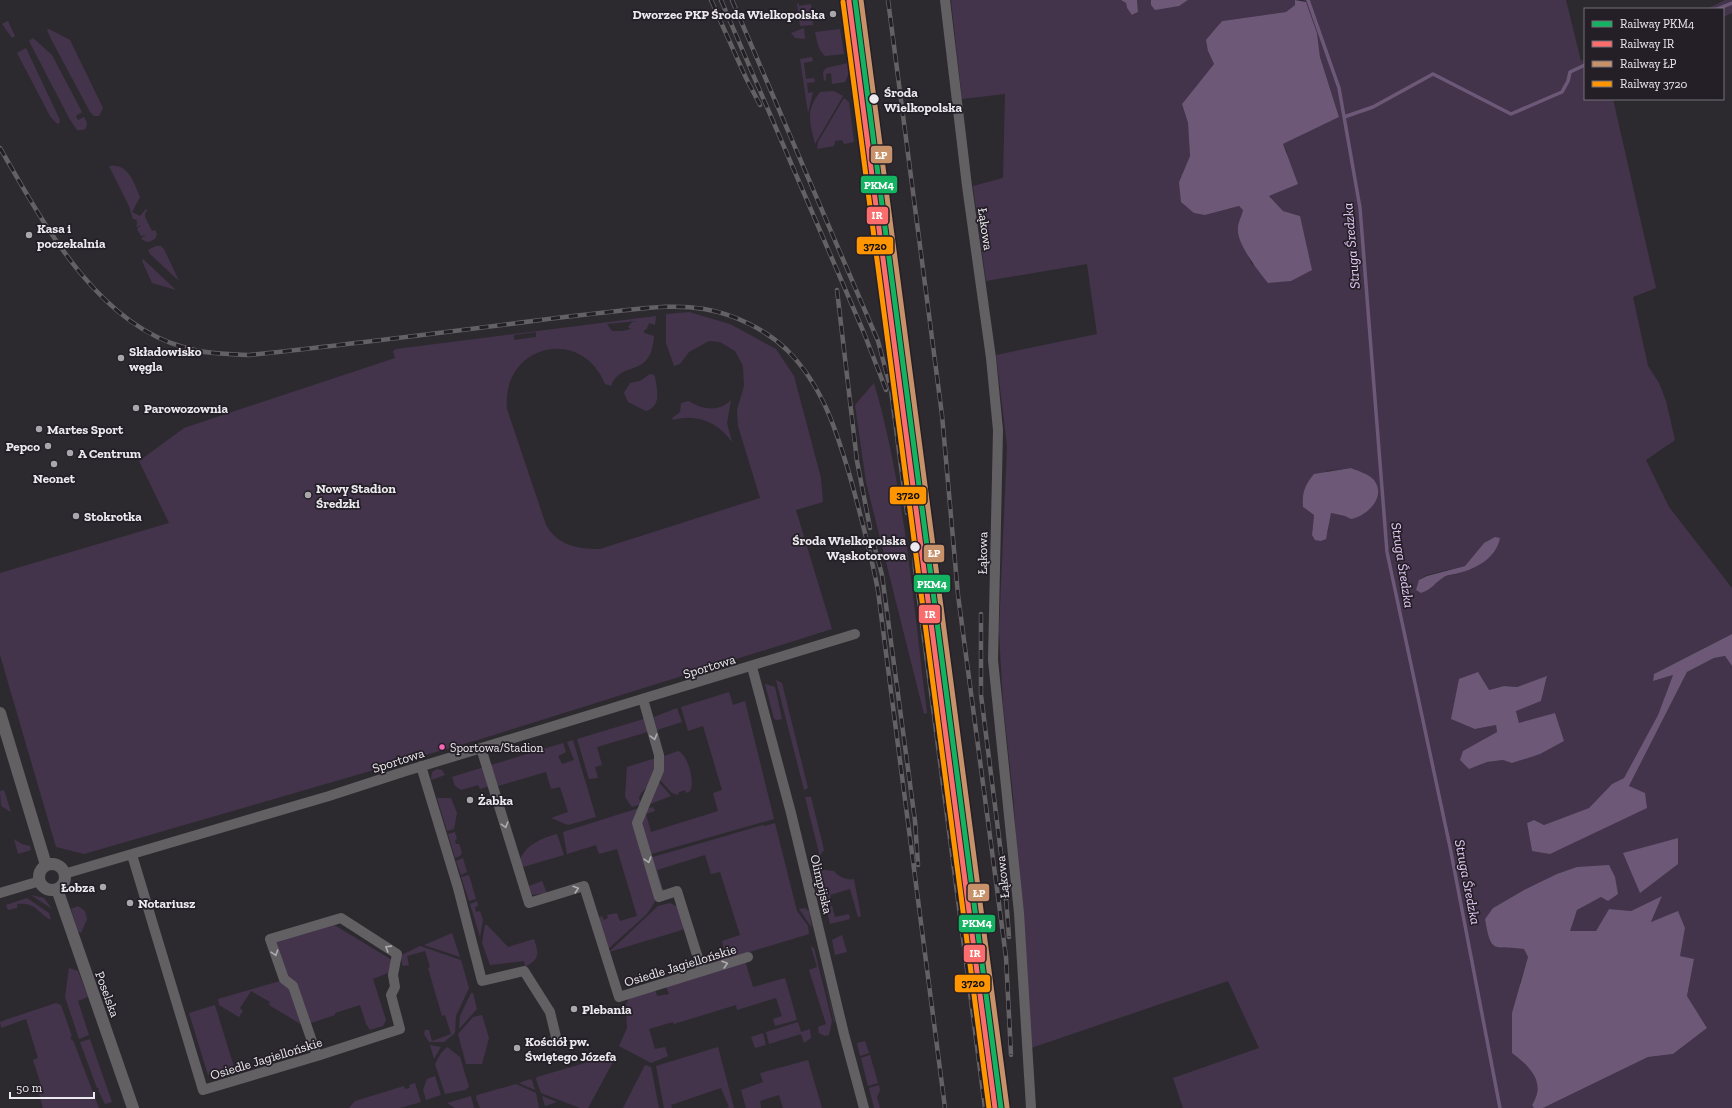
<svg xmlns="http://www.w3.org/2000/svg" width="1732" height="1108" font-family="'Zilla Slab',serif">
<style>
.green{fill:#43344c;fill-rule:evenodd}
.water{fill:#6d5878}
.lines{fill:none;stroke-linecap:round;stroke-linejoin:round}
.stream{stroke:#6d5878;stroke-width:3.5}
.minor{stroke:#626063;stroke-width:10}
.tertiary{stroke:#626063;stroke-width:12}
.rail-casing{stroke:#636164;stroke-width:4.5}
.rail{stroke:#241f27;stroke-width:3;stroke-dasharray:9;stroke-linecap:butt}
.rail-1-casing{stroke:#241f27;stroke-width:8}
.rail-2-casing{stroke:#241f27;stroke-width:8}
.rail-3-casing{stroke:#241f27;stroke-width:8}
.rail-4-casing{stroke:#241f27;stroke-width:8}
.rail-1{stroke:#13b361;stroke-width:5}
.rail-2{stroke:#fb6d6d;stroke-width:5}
.rail-3{stroke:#c7916a;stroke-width:5}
.rail-4{stroke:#ff9500;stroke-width:5}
.oneway{stroke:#aeacb0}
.poi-dot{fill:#aaa7ac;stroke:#241f27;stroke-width:1.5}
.stop-dot{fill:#edeaef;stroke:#241f27;stroke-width:1.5}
.bus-dot{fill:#fa66b7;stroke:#241f27;stroke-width:1.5}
.labels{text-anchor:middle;stroke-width:3.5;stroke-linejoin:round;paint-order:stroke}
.bus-label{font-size:12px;fill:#edeaef;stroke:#241f27;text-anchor:start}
.poi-label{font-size:13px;font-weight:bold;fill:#edeaef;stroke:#241f27;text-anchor:start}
.stop-label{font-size:13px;font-weight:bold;fill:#edeaef;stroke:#241f27;text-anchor:start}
.street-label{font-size:13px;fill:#edeaef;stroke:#241f27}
.water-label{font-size:14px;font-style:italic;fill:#eaccfb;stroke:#241f27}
.line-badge{stroke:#241f27;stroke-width:1.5}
.badge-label{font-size:11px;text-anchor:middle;font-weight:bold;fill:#fff}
.pale-badge-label{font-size:11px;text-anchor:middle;font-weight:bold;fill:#111}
</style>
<rect width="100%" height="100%" fill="#2d2a2f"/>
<path class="green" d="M951 0H1121L1126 3 1127 8 1133 15 1138 12 1137 0H1151V5C1167 7 1175 9 1188 0H1295V5L1286 12 1221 21 1208 51 1214 64 1182 104 1188 123 1190 156 1179 182 1205 215 1239 206 1244 210 1238 228 1252 265 1300 216 1283 211 1269 196 1287 152 1283 144 1339 117 1320 57 1317 33 1306 2 1303 0H1566L1581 61 1585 59V99H1613L1656 288 1633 297 1648 366 1659 383 1666 401 1675 440 1646 460 1669 507 1732 588V634L1654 674 1653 681 1673 675 1658 715 1624 778 1612 784 1589 808 1544 825 1534 820 1527 823 1532 851 1629 786 1687 672 1714 658 1725 656 1732 666V1108H1543L1648 1057 1673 1054 1707 1028 1687 996 1694 959 1679 956 1685 928 1678 912 1651 922 1662 896 1631 911 1609 909 1596 931H1569L1577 910 1601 897 1614 898 1524 890 1493 908 1485 919C1491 956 1494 945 1524 949L1528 957 1520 983V1059C1534 1073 1545 1085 1532 1105L1534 1108H1183L1173 1078 1259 1048 1228 981 1031 1048 1013 794 1003 704 999 631 1007 446 996 355 1097 334 1087 264 986 281 973 186 1003 178 1005 94 962 99ZM1351 468C1370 476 1378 478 1376 500L1351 519 1345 516 1331 513 1329 520 1328 532 1312 535 1314 515 1303 507 1327 471ZM1484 543 1470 569 1457 574 1419 580 1427 575 1465 566ZM1547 677 1541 701 1516 710 1519 723 1522 759 1513 763 1503 760 1487 762 1481 742 1497 732 1496 725 1475 729 1489 690 1504 686 1517 687Z
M1725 0H1732V13L1723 17V9H1707Z
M799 3V6L811 4 813 25 800 26 797 4Z
M8 21 15 36 12 38 2 24Z
M804 28 805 39 795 38 791 33Z
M49 29 70 40 103 108 99 116H94L90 112 51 39 47 30Z
M840 29 844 54 825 56C818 50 817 41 815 32Z
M33 38 52 55 82 112 76 116 78 120 84 117 87 123 86 128 83 130H77L69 118 29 41Z
M26 48 60 120 59 124 56 123 50 116 17 53Z
M812 57 813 61 804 63 806 79 814 78 815 82 807 83 808 93 813 92 808 113 800 59Z
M848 63 849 73 845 82 832 84 831 73 826 74V80L824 81 823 72 826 68Z
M834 91 843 96 815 144C810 122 805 111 820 92Z
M844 98 849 102 854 142 844 144 842 140 835 141 834 146 817 149 818 142Z
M109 166C129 163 134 183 140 197L132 212 140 216 146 209 147 211 145 213V217L152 231 155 230 157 234 155 239 149 242 144 241 148 239 144 241 141 238 146 235 141 236 137 229 141 225 136 227 138 222 136 223 137 220 133 219 129 206Z
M156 246H161L164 249 179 281 150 254 148 250Z
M143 259 176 290 152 283 142 261Z
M689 312 730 324 776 349 794 376 821 478 823 502 796 510 832 629 481 739 84 854 56 847 0 655V573L169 523 139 461 184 428 395 358 393 351 396 349 656 316 655 325 649 323 646 330H644V333L654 336C651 380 621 359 611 386L605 384C581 325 501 345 507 409L546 525C558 546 578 549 600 549L760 498 738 426 737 410 744 386 743 366 735 351 720 342 709 341 689 352 680 364 674 366 666 343V314ZM636 321 632 322 628 327 631 329 622 331H612L607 324ZM536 332V337L514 340V335Z
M650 374 654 375 655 377C657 390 662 406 646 411L628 402 624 393 630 383 640 381Z
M874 383C905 489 913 603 927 713L924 714 866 482 855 405Z
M731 400 727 423 732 442C718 422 697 413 673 420L672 418 680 412 681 403 689 401C701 410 720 412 731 400Z
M776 680 782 683 808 788 804 790Z
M765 684 775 687 782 719 777 720 774 719Z
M729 692 733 705 745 701 774 819 651 854 642 826 646 809 653 807 655 811 646 814 651 832 718 811 713 793 722 790 703 726 688 731 681 707Z
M677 708 682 722 657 730 654 717Z
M647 718 651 731 597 747 602 765 595 767 598 778 589 779 577 739Z
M573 740 596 817 568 825 551 818 568 812 560 787 551 789 546 772 498 786 491 765 563 743 566 752 558 756 562 764 574 760 567 742Z
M678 751C689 755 695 785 690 791L686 793 685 790 679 792 678 795 672 793 659 779 664 756Z
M656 758C656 767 653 781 647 787 643 791 641 792 639 798L641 804 632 807 625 797 627 767Z
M484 767 490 786 480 789 478 785 461 790 455 786 452 777Z
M437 769 442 770 445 775 431 780 432 772Z
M658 781 671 796 650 804Z
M4 790 11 812 1 806 0 791Z
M805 797H811L824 850 816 860 819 853Z
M437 798H451L457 813 454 829 447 831Z
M639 808 656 900 647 914 608 949 598 918 602 916 604 920 608 918 607 915 617 913 620 921 637 916 617 849 599 854 596 845 567 854 563 832Z
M775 823 797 911 808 926 809 934 706 965 704 964 702 957 724 950 722 941 740 935 720 872 711 874 705 855 657 870 663 889 668 892 663 893 651 859 653 857 763 825 765 826Z
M455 832 457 839 455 840 456 844H459L462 853 460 856 455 858 448 834Z
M557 834 564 855 523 867 520 859C527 844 542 838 557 834Z
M14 839 22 844 30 846 31 850 18 854Z
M463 858 467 872 461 875 456 861Z
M811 869 814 871 822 906H820Z
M817 869 834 871C837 876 848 881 854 879L861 916 858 917 850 889 830 895 832 904 825 905Z
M469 875 476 899 469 901 461 877Z
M542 881 547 893 532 895 529 886Z
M31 895 44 898 52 909Z
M27 898 49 913 51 920C37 913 37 902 17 904V908L8 910 6 905Z
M477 901 478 906 475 907 476 912 480 911 483 920 480 937 470 904Z
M670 903 678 907 684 928 682 930 609 952 658 906Z
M78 906 85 911 87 919 81 933 78 931 71 909Z
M832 906 835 917 849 914 850 919 830 924 826 907Z
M805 908 809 911 812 928 799 909Z
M331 923 392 960 388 973 373 979 386 1020 383 1026 370 1030 366 1024 360 1005 335 1013V1015L311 1023 317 1042 322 1040V1044L316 1046 287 978 275 942Z
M485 925H487L508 947 534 939C539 955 540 958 525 967L524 961 490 965 482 943Z
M452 933 460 957 424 945Z
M842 935 847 952 835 955 832 940Z
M420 946 461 960 469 988 456 1016 455 1033 444 1042H429L424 1034 425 1030H429L432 1041 451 1034 445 1015 442 1016 428 968 430 967 425 951 407 956 409 965 403 966 400 956Z
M811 947 814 948 832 1021 829 1035 825 1036 819 1033 818 1027 826 1024 809 970 817 967Z
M818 951 835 1022H834Z
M745 961 753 987 785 978 797 1020 775 1026 773 1019 782 1016 776 998 737 1010 736 1005 674 1024 673 1022 649 1029 655 1049 665 1047 668 1056 651 1063 619 1046 627 1028 626 1005 629 998 655 989 657 996 669 994 666 986Z
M69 968 78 971 88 997 78 1001 89 1035 79 1039 65 997Z
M280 981 290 987 302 1025 269 1005 270 1002 251 991 240 1008 243 1011 239 1017 219 1005 218 999Z
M471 993H473L477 1009 459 1029 460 1016Z
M56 1003 61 1005 72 1036 70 1037 72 1041 73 1040 99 1108H43L37 1087 41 1085 33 1060 38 1058 26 1019 1 1028 0 1022 5 1020Z
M215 1005 234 1067 208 1075 189 1013Z
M482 1015 489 1038 482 1064H466L458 1034 473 1017Z
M798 1022 801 1032 810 1029 811 1038 804 1043 801 1034 769 1044 766 1032Z
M763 1033 766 1045 755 1048 751 1037Z
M90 1039 112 1102 105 1104 98 1090 99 1088H97L80 1042Z
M865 1041 869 1053 860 1056 857 1043Z
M430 1045 441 1047 434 1059Z
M447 1047 460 1057 469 1087 465 1090 445 1094 435 1064 441 1053Z
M718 1047 734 1108H726L729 1107 721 1088 671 1105 672 1108H664L656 1066Z
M870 1055 878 1083 868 1086 861 1058Z
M605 1057 613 1062 588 1108H580L541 1093 536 1079 537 1077Z
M808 1060 822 1108H783L779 1095 760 1101 761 1108H746L741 1090 763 1082 760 1073Z
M645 1065 651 1067 659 1108H623Z
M435 1076 441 1095 426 1100 423 1090 427 1079Z
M532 1080 535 1090 519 1083 530 1079Z
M415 1083 421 1102 400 1108H349L355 1101 404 1086 405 1089 410 1088 409 1085Z
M516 1084 536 1093 539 1108H480L476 1098 477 1095Z
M879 1085 880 1090 877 1097 880 1108H874L869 1088Z
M471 1096 474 1108H455L447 1103Z
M542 1096 557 1102 545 1106Z"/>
<path class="water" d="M1121 0H1137L1138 12 1132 15 1127 8 1126 3Z
M1151 0H1188L1179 6 1155 10 1151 5Z
M1295 0 1306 2 1317 33 1320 57 1339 117 1283 144 1298 184 1269 196 1283 211 1300 216 1312 270 1291 281 1268 283C1259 272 1236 243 1238 228 1238 222 1242 216 1243 210L1239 206 1205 215 1194 213 1181 202 1179 182 1190 156 1188 123 1182 104 1214 64 1208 51 1206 40 1222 21 1286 12 1295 5Z
M1351 468C1358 471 1369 474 1374 480 1387 497 1367 516 1351 519L1345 516 1331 513 1326 539 1321 541 1315 540 1312 535 1314 515 1303 507C1302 492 1305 485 1314 474Z
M1495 537 1500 538C1496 558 1477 568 1459 573 1454 575 1448 574 1444 577 1433 584 1434 588 1421 593L1416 590 1419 580 1427 576 1465 566 1484 543Z
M1732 634V666L1725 656 1714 658 1687 672 1629 786 1645 793 1647 808 1550 854 1532 851 1527 823 1534 820 1544 825 1589 808 1612 784 1624 778 1658 715 1673 675 1653 681 1654 674Z
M1478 672 1489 690 1504 686 1517 687 1547 676 1541 701 1516 711 1519 723 1555 713 1564 741 1540 754 1512 763 1503 760 1487 762 1469 769 1460 760 1463 751 1497 732 1496 725 1475 729 1451 719 1459 679Z
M1678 838V864L1640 893 1623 853Z
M1609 865 1615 877 1618 894 1608 901 1601 897 1577 910 1570 931H1596L1609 909 1631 911 1662 896 1651 922 1678 911 1685 928 1680 956 1694 959 1687 996 1707 1028 1673 1054 1648 1057 1543 1108H1534L1532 1105C1547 1082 1529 1066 1512 1053V1013L1528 957 1524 949C1494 945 1491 956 1485 919L1493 908 1524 890 1557 874 1577 867Z"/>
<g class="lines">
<path class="stream" d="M1308 0 1339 88 1360 208 1387 552 1450 847 1500 1108
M1717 9 1732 3
M1344 117 1373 107 1433 74 1511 114 1562 92 1568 81 1570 72 1585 65"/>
<path class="minor" d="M945 0 967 186 991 358 998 430 993 660 1019 913 1031 1108
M752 667 791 813 844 1034 864 1108
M643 699 659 755V770L637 823 659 897 677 891 702 971
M481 748 529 903 584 886 619 997 748 957
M421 766 458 888 482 981 524 971 550 1012 557 1041
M132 855 203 1090 317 1056 400 1029 391 995 395 987 393 975 397 954 341 918 270 939 284 979 293 986 317 1056
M64 874 329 796 406 771 855 634
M0 893 40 881"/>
<path class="tertiary" d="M0 713 46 865
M39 877a13 13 0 1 1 26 0a13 13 0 1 1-26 0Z
M57 889 133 1108"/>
<defs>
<path id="rail" d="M711 0 746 78 760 105
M721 0 864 333 886 390
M732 0 878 341 891 390 907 513
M888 0 942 415 958 595 1006 957 1011 1055
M0 148C43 222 95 322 183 347 205 354 227 354 250 355 344 345 439 333 533 321 562 317 590 314 618 311 647 308 675 304 704 309 734 314 765 329 787 350 823 386 837 432 851 480 861 517 871 553 878 591L945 1108
M837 290 857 461 870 528
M901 410 911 492 915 569 985 1108
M873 541 882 575 915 821 918 865
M981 614V695L1005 885 1009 937"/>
</defs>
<use href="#rail" class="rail-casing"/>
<use href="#rail" class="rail"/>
<defs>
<path id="rail-1" d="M855 0 1001 1108"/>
<path id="rail-2" d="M849 1 995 1108"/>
<path id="rail-3" d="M861 0 1007 1107"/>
<path id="rail-4" d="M843 2 989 1108"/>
</defs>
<use href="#rail-1" class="rail-1-casing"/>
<use href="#rail-2" class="rail-2-casing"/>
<use href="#rail-3" class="rail-3-casing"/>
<use href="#rail-4" class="rail-4-casing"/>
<use href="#rail-1" class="rail-1"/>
<use href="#rail-2" class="rail-2"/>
<use href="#rail-3" class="rail-3"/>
<use href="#rail-4" class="rail-4"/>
</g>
<defs><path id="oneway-chevron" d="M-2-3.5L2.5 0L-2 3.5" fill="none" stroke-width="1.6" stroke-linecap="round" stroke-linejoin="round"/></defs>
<g class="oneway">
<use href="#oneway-chevron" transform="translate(654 737) rotate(75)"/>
<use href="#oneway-chevron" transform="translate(505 825) rotate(73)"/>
<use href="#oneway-chevron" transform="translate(648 860) rotate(74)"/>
<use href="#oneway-chevron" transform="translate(576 889) rotate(-17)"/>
<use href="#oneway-chevron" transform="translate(388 948) rotate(-148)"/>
<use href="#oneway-chevron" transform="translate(275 953) rotate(72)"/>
<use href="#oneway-chevron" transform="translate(725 964) rotate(-17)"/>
</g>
<g class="poi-dot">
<circle cx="833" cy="14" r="4"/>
<circle cx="29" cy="235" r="4"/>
<circle cx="121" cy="358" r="4"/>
<circle cx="136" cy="408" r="4"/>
<circle cx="39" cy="429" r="4"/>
<circle cx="48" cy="446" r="4"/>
<circle cx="70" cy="453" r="4"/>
<circle cx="54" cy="464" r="4"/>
<circle cx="308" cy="495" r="4"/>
<circle cx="76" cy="516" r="4"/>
<circle cx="470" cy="800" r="4"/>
<circle cx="103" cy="887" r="4"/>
<circle cx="130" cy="903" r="4"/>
<circle cx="574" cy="1009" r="4"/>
<circle cx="517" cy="1048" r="4"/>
</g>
<g class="stop-dot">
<circle cx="874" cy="99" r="5.5"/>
<circle cx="915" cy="547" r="5.5"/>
</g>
<circle class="bus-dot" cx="442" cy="747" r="3.5"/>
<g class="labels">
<g class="bus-label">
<text x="450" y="752">Sportowa/Stadion</text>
</g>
<g class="poi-label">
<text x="825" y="19" text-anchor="end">Dworzec PKP Środa Wielkopolska</text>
<text x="37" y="233">Kasa i<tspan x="37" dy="15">poczekalnia</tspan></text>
<text x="129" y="356">Składowisko<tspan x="129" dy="15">węgla</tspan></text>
<text x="144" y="413">Parowozownia</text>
<text x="47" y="434">Martes Sport</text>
<text x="40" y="451" text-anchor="end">Pepco</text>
<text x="78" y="458">A Centrum</text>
<text x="54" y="483" text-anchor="middle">Neonet</text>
<text x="316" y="493">Nowy Stadion<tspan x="316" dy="15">Średzki</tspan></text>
<text x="84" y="521">Stokrotka</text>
<text x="478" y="805">Żabka</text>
<text x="95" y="892" text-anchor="end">Łobza</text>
<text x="138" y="908">Notariusz</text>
<text x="582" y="1014">Plebania</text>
<text x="525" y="1046">Kościół pw.<tspan x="525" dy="15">Świętego Józefa</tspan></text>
</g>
<g class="stop-label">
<text x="884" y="97">Środa<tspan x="884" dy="15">Wielkopolska</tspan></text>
<text x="906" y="545" text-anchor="end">Środa Wielkopolska<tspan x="906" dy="15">Wąskotorowa</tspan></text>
</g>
<g class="street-label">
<text transform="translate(986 229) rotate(82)" y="5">Łąkowa</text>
<text transform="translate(982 553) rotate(-89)" y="5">Łąkowa</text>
<text transform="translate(709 666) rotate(-17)" y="5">Sportowa</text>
<text transform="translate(398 760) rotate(-18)" y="5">Sportowa</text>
<text transform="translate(1002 877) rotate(-96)" y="5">Łąkowa</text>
<text transform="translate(822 884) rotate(77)" y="5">Olimpijska</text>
<text transform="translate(680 965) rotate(-17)" y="5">Osiedle Jagiellońskie</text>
<text transform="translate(108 994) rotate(70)" y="5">Poselska</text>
<text transform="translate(266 1058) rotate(-17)" y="5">Osiedle Jagiellońskie</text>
</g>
<g class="water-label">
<text transform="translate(1351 246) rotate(-95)" y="5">Struga Średzka</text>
<text transform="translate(1403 565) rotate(81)" y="5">Struga Średzka</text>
<text transform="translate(1468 882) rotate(79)" y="5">Struga Średzka</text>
</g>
</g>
<g class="line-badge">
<rect x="870" y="145" width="23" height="19" rx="4" fill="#c7916a"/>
<rect x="860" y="175" width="38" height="19" rx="4" fill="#13b361"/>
<rect x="866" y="206" width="23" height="19" rx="4" fill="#fb6d6d"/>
<rect x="856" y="236" width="38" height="19" rx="4" fill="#ff9500"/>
<rect x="889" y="486" width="38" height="19" rx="4" fill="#ff9500"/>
<rect x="923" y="544" width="22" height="19" rx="4" fill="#c7916a"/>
<rect x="913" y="574" width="38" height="19" rx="4" fill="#13b361"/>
<rect x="918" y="604" width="23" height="20" rx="4" fill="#fb6d6d"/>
<rect x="967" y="883" width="23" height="19" rx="4" fill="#c7916a"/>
<rect x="958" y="914" width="38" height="19" rx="4" fill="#13b361"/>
<rect x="963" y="944" width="23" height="19" rx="4" fill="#fb6d6d"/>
<rect x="954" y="974" width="37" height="19" rx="4" fill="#ff9500"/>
</g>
<g class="badge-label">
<text x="881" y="159">ŁP</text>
<text x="879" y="189">PKM4</text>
<text x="877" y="219">IR</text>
<text x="934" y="557">ŁP</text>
<text x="932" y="588">PKM4</text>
<text x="930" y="618">IR</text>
<text x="979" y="897">ŁP</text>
<text x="977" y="927">PKM4</text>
<text x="975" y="957">IR</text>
</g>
<g class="pale-badge-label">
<text x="875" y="250">3720</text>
<text x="908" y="499">3720</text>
<text x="973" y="987">3720</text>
</g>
<rect x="1584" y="8" width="140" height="92" fill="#241f27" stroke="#747077"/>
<rect x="1592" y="21" width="20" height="6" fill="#13b361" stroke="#747077"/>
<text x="1620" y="28" font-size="12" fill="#edeaef">Railway PKM4</text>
<rect x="1592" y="41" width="20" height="6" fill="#fb6d6d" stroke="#747077"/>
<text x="1620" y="48" font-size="12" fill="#edeaef">Railway IR</text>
<rect x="1592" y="61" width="20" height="6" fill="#c7916a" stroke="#747077"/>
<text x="1620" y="68" font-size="12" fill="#edeaef">Railway ŁP</text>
<rect x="1592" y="81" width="20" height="6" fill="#ff9500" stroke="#747077"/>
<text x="1620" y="88" font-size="12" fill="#edeaef">Railway 3720</text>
<path d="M10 1092v6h84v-6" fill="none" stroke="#edeaef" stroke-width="2"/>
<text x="16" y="1092" font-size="12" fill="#edeaef" stroke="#241f27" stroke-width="3" paint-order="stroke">50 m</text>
</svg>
